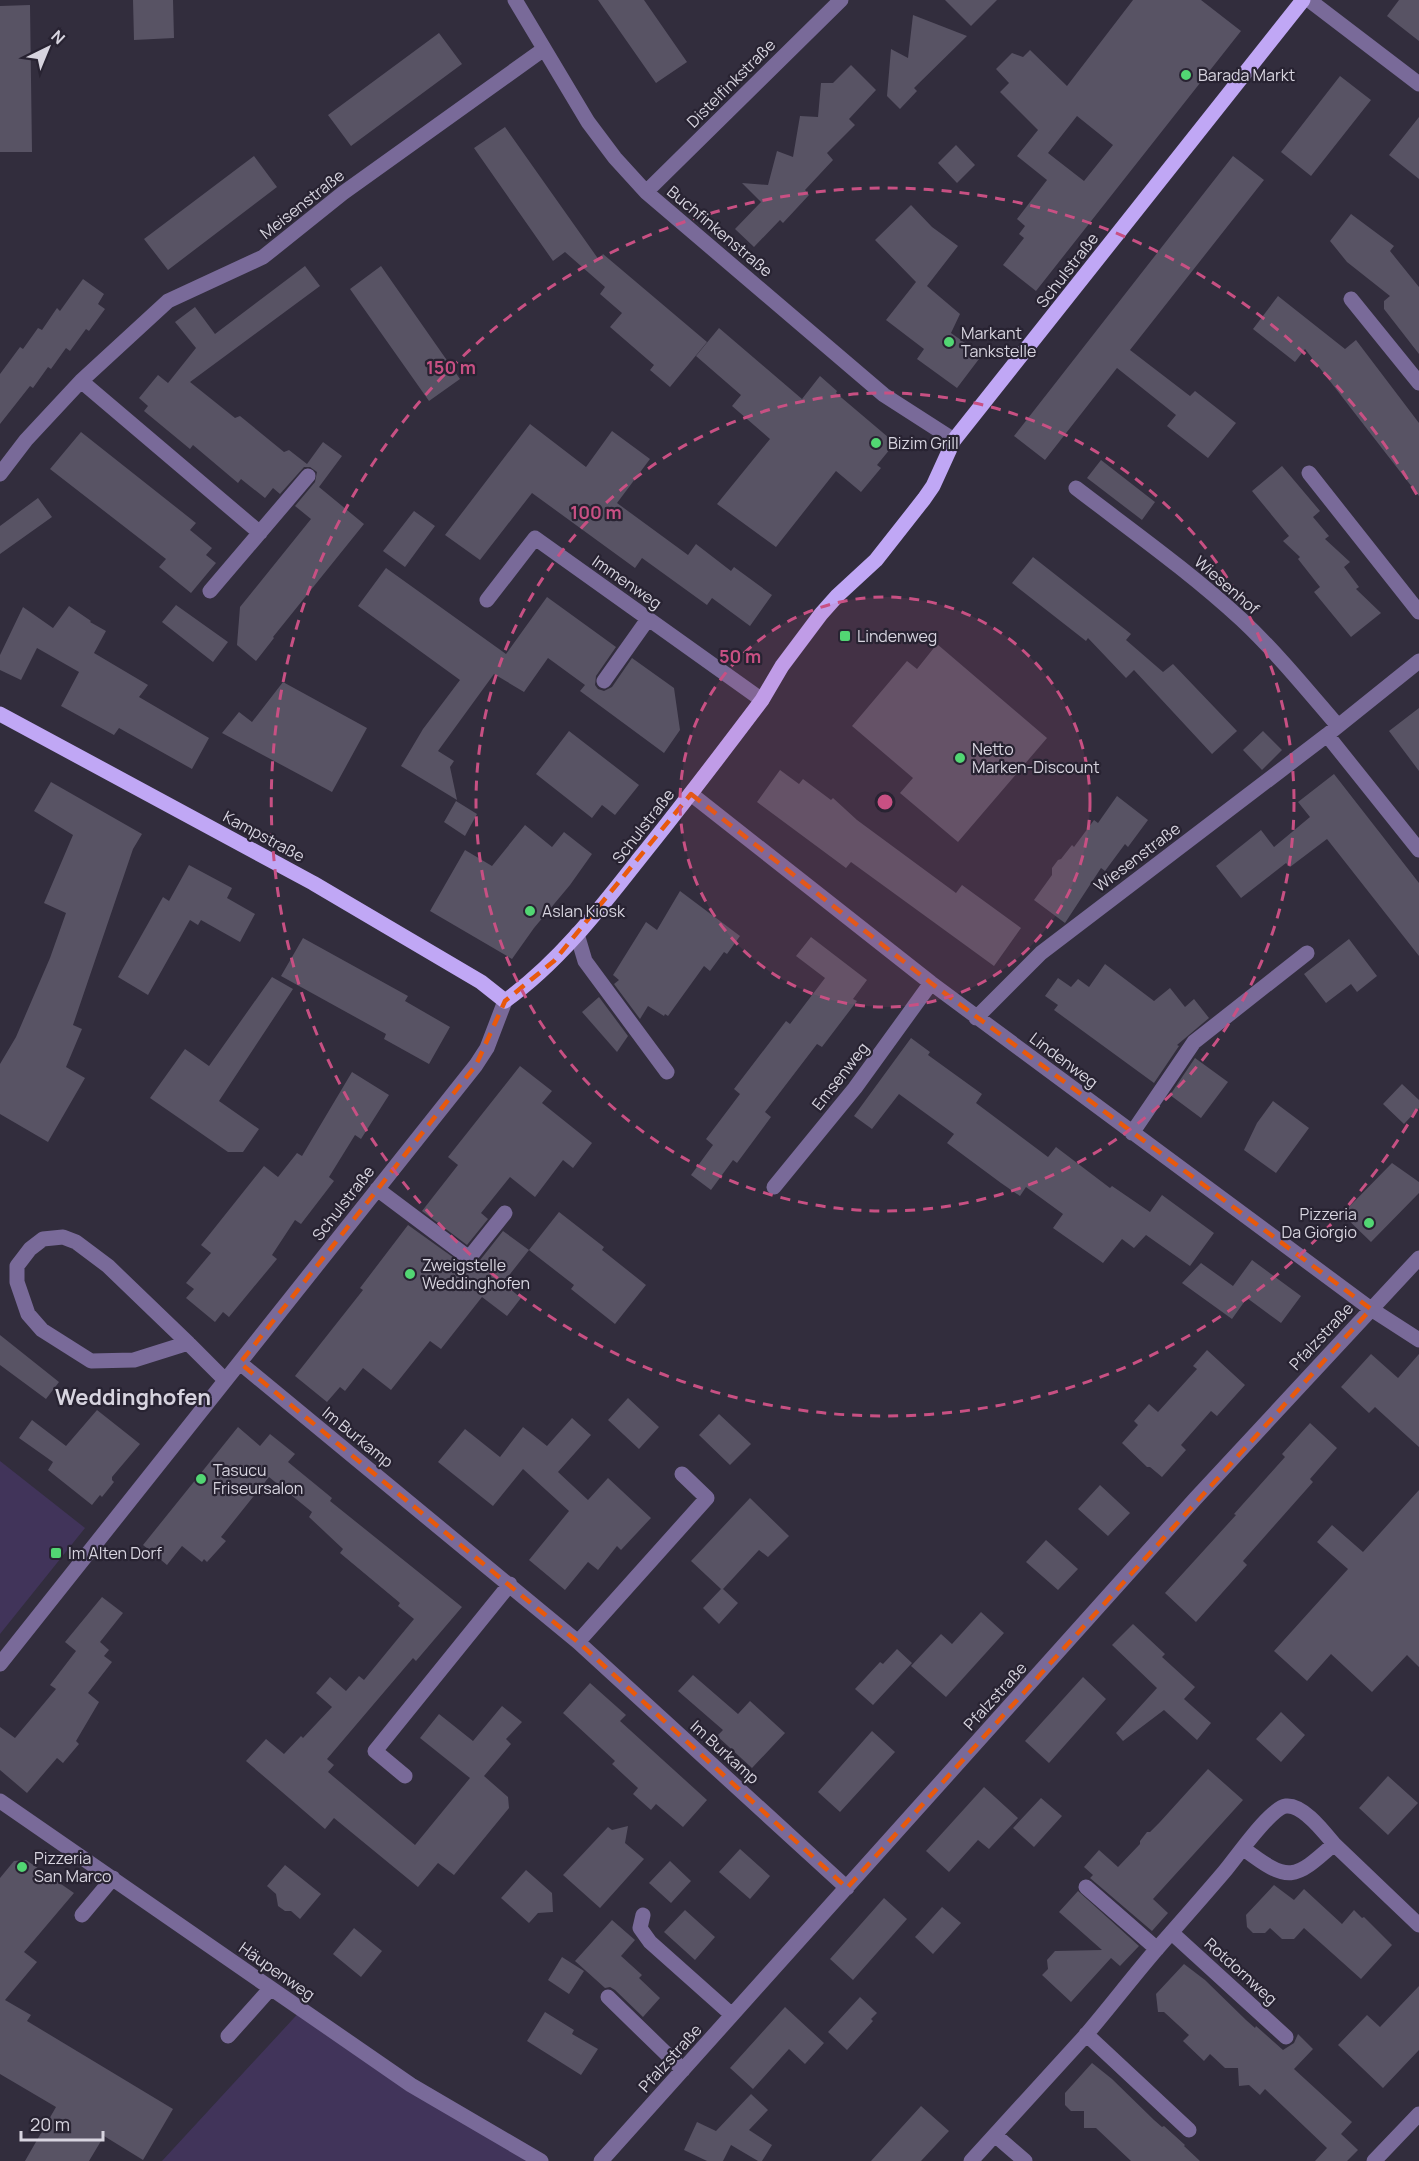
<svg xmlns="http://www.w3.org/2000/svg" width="1419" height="2161" font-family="Manrope,sans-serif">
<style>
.green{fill:#41345a}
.building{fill:#585364;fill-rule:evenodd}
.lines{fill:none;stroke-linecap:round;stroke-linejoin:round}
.minor{stroke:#796a99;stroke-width:15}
.major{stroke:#c0a7f5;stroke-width:15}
.marked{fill:none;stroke:#e8590c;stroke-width:4.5;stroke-dasharray:12 8;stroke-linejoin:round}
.ring{fill:none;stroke:#c85083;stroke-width:3;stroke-dasharray:10 8}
.poi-dot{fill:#52d673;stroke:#282332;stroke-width:2}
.labels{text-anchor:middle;stroke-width:4.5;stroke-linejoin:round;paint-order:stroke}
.poi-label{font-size:16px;fill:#d7d4df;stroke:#282332;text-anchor:start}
.street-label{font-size:16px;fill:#d7d4df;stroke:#282332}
.district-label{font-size:22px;font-weight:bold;fill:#d7d4df;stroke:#282332}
.centre{fill:#c85083;stroke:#282332;stroke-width:3}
.ring-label{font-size:18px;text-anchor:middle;font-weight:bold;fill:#c85083;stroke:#282332;stroke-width:4.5;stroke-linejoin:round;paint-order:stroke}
</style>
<rect width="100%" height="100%" fill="#322d3d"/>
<path class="green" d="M0 1461 85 1528 0 1634Z
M305 2006 533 2161H162Z"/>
<path class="building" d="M133 0H173L174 38 134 40Z
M598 0H644L687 62 656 83Z
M945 0H997L971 26Z
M1133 0H1201L1241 31 1036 291 1003 265 1024 238 1019 234 1025 226 1017 219 1047 180 1017 156 1038 130 1000 92 1009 83 996 69 1012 53 1023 57 1030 50 1067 86ZM1077 116 1113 145 1084 181 1048 153Z
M1399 0H1419V41L1387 16Z
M30 5 32 152H0V6Z
M913 15 967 36 914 88 917 91 900 109 887 96 891 49 908 58Z
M439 33 462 64 351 146 328 115Z
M851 65 876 90 849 119 855 125 827 153 833 160 805 190 809 195 783 223 780 220 754 247 735 229 761 202 742 183 768 185 777 151 793 157 800 116 818 117 821 83H833Z
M1340 76 1371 100 1311 176 1281 152Z
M1419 117V179L1389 155Z
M505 127 599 260 603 254 707 342 670 387 650 370 654 365 610 327 622 313 600 294 605 287 565 252 553 261 474 148Z
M956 145 975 165 957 183 938 163Z
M254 156 277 187 168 270 144 239Z
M1233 156 1264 180 1130 350 1190 396 1195 391 1236 423 1208 458 1167 426 1176 415 1117 368 1045 460 1014 436Z
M911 205 932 227 958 246 927 286 960 314 951 333 982 355 957 388 917 359 924 349 886 320 916 282 875 240Z
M1351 214 1394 246 1390 251 1419 287V354L1384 309V301L1390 296 1347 262 1330 241Z
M305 266 320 286 190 382 235 418 240 416 284 452 289 450 307 464 323 442 342 456 319 487 364 524 273 637 274 638 256 661 237 645 240 607 311 519 295 506 315 482 317 472 310 467H304L280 494 273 488 265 498 241 479 238 483 193 445 190 449 144 411 148 406 139 398 158 375 168 383 196 348 175 322 195 307 215 334Z
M381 266 460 379 429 401 350 289Z
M83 279 104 294 98 304 105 309 89 331 86 329 70 351 66 348 51 369 48 367 33 388 30 386 0 424V374L20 347 23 349 38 328 42 330 57 308 60 311Z
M1278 296 1345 349 1356 340 1419 423V496L1305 349 1295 362 1253 329Z
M719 328 802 399 820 376 837 391 836 393 895 443 877 465 881 468 861 492 836 471 776 547 717 504 770 439 732 406 741 395 696 356Z
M530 424 586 467 612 431 650 459 617 503 688 555 696 544 731 571 734 567 772 595 750 626 712 598 707 605 642 558 635 568 532 493 480 560 445 535Z
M81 432 196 523 190 530 212 548 206 555 216 563 191 593 159 567 166 559 50 469Z
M1101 460 1155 502 1142 520 1087 478Z
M1282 466 1320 511 1313 517 1329 536 1325 539 1350 562 1344 567 1359 587 1356 589 1381 613 1351 637 1314 592 1320 587 1298 559 1300 557 1283 541 1289 536 1252 491Z
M38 498 52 517 0 554V526Z
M414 511 435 526 405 567 383 551Z
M1033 557 1131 634 1126 640 1163 672 1173 664 1237 731 1212 754 1134 670 1126 678 1088 638 1086 641 1012 583Z
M386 568 506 654 547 597 616 647 596 676 595 685 598 689 604 691 612 687 632 658 674 688 680 730 664 753 580 691 585 685 548 658 524 692 494 674 438 751 454 761 450 767 457 800 401 766 423 729 460 680 358 606Z
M176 605 228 642 213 662 162 622Z
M69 606 91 621 90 622 106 631 94 653 148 685 139 697 209 738 192 769 119 728 114 735 61 706 79 672 37 648 21 680 0 670V655L23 607 53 628Z
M937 644 1047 738 958 842 900 793 913 778 852 726 907 661 917 669Z
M283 682 367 728 332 792 222 733 239 712 252 722Z
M1419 708V771L1389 731Z
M569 731 639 785 615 815 602 805 592 818 536 774Z
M1263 731 1282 750 1262 770 1243 750Z
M780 770 799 784 803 779 831 800 833 798 857 820 956 893 962 885 1021 928 994 966 851 862 846 868 757 802Z
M1334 774 1419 883V956L1327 839 1290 867 1286 863 1241 898 1216 866 1261 830 1274 847 1310 817 1298 802Z
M51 782 142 834 133 849 73 1025 82 1029 66 1067 85 1078 48 1142 0 1114V1064L16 1037 50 958 66 913 44 903 73 835 34 811Z
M1117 796 1148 820 1128 847 1125 844 1105 871 1101 868 1065 923 1034 900 1052 875V868L1058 860 1061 859 1072 845 1074 847 1094 820 1098 823Z
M456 801 477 814 465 836 444 822Z
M525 825 552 847 564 832 592 854 570 885 534 928 512 959 430 911 465 850 492 866Z
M189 865 232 888 227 898 255 914 240 942 201 920 198 925 190 920 148 995 118 977 163 897 169 901Z
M680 891 740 936 727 954 724 952 710 971 704 966 668 1016 665 1014 664 1016 648 1006 640 1019 614 984 619 980 613 975 646 922 657 930Z
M811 937 867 980 853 999 857 1001 822 1047 817 1044 765 1112 771 1117 737 1163 733 1160 711 1190 691 1175 713 1145 706 1139 740 1094 734 1089 786 1021 790 1024 825 978 796 956Z
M303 938 408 996 405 1001 450 1027 429 1064 384 1039 386 1034 281 976Z
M1349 939 1377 976 1357 992 1351 984 1326 1003 1304 974Z
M1105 964 1154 1001 1170 988 1185 1007 1194 999 1209 1018 1177 1045 1179 1046 1154 1083 1054 1010 1058 1005 1045 996 1058 978 1071 987 1078 979 1089 987Z
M272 977 293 989 219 1101 259 1129 243 1152H228L150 1098 185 1049 209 1066Z
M599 997 628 1036 617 1052 582 1012Z
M911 1038 930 1052 928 1055 982 1094 976 1103 1048 1157 1056 1147 1110 1188 1112 1186 1150 1212 1162 1195 1214 1233 1190 1266 1146 1235 1134 1248 1122 1239 1103 1263 1053 1228 1063 1214 1026 1187 1020 1196 1001 1183 947 1143 954 1134 899 1094 872 1129 854 1116Z
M1195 1058 1228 1082 1201 1118 1170 1095Z
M520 1066 552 1091 542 1103 592 1143 573 1168 563 1160 535 1197 510 1177 481 1213 488 1219 467 1245 422 1211 458 1165 448 1157Z
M352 1072 389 1095 361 1139 355 1135 329 1177 334 1181 301 1224 295 1220 272 1255 277 1259 229 1317 223 1312 215 1322 186 1298 194 1289 186 1283 211 1253 201 1245 264 1166 278 1177 297 1153 302 1156Z
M1402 1084 1419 1100V1108L1404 1124 1383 1104Z
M1273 1101 1309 1128 1276 1173 1244 1150 1257 1123Z
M1392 1163 1419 1182V1193L1371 1242 1342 1214Z
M559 1212 604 1247 602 1250 646 1285 615 1324 571 1289 574 1285 529 1250Z
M408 1225 468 1268 477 1264 503 1231 529 1250 503 1283 521 1298 507 1316 482 1297 441 1349 430 1341 391 1390 363 1368 345 1391 340 1387 327 1402 295 1376 363 1290 360 1288Z
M1252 1260 1301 1296 1281 1323 1247 1298 1232 1319 1182 1283 1201 1263 1233 1286Z
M0 1335 59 1382 46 1399 0 1365Z
M1207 1350 1245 1385 1217 1416 1211 1411 1181 1445 1186 1450 1162 1477 1150 1467H1147L1122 1443 1138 1425 1134 1421 1149 1404 1158 1412 1197 1369 1193 1366Z
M1371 1354 1398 1378 1419 1354V1447L1375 1407 1369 1413 1341 1387Z
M628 1398 659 1427 639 1449 608 1420Z
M97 1410 140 1444 112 1477V1480L114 1482 102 1497 100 1495 92 1505 48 1470 53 1462 19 1438 32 1420 66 1446Z
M719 1414 751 1444 730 1465 699 1435Z
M572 1418 591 1435 558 1472 588 1500 608 1478 651 1518 621 1550 617 1546 598 1570 588 1562 565 1590 529 1560 569 1511 523 1469 493 1506 438 1462 465 1429 500 1457 523 1427 547 1446Z
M1310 1423 1337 1448 1310 1479 1313 1482 1243 1561 1247 1565 1196 1622 1165 1593 1236 1515 1234 1514 1285 1457 1282 1454Z
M238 1427 260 1446 270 1434 295 1454 288 1462 332 1498 330 1501 462 1607 416 1661 413 1658 327 1759 334 1765 328 1772 415 1845 470 1778 420 1738 439 1714 473 1741 502 1706 522 1722 506 1739 511 1744 484 1776 508 1797 509 1808 454 1875 438 1863 418 1887 334 1818 325 1829 246 1761 266 1739 284 1754 301 1736 303 1738 332 1707 316 1693 330 1677 346 1691 359 1676 364 1680 414 1619 398 1606 400 1603 340 1553 343 1549 309 1517 312 1512 269 1477 221 1537 226 1541 207 1562 204 1559 202 1562 182 1546 167 1565 143 1545Z
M1100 1485 1130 1513 1108 1536 1078 1509Z
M1419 1490V1667L1407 1655 1372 1692 1331 1654 1307 1681 1274 1651 1348 1569 1317 1542 1332 1525 1363 1552Z
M750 1498 789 1536 768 1557 759 1550 723 1589 738 1603 719 1624 703 1608 721 1589 691 1561Z
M1046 1540 1078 1569 1058 1590 1026 1562Z
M102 1597 123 1613 100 1642 109 1650 104 1656 112 1662 88 1693 99 1702 76 1741 79 1744 63 1763 57 1758 27 1793 0 1770V1727L15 1738 56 1689 50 1685 76 1651 65 1642Z
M981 1612 1004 1633 946 1697 911 1666 941 1634 952 1644Z
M1133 1624 1165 1654 1162 1657 1195 1687 1184 1699 1211 1723 1197 1740 1164 1710 1123 1741 1116 1733 1157 1688 1112 1645Z
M897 1649 912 1663 873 1705 855 1689 880 1662 883 1664Z
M693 1675 738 1714 750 1701 785 1733 752 1768 717 1736 723 1730 678 1691Z
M1083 1677 1106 1699 1049 1763 1025 1741Z
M590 1683 626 1715 620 1721 707 1800 683 1827 656 1804 651 1810 633 1794 638 1788 612 1764 615 1761 563 1713Z
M1281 1712 1305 1735 1281 1762 1256 1739Z
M872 1731 895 1752 840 1812 818 1792Z
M1208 1769 1243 1800 1153 1899 1168 1913 1152 1931 1090 1878 1093 1875 1084 1867 1099 1850 1118 1867 1140 1844V1841L1147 1832H1150L1160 1822Z
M1388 1776 1418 1803 1388 1835 1359 1808Z
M984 1787 1018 1818 989 1849 978 1840 949 1872 926 1851Z
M1041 1798 1062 1816 1034 1847 1013 1828Z
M628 1826 625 1843 644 1859 600 1908 563 1875 608 1827 612 1830Z
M740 1849 770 1876 750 1899 719 1872Z
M26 1860 74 1893 24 1952 37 1962 5 2000 31 2015 27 2021 173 2109 143 2160 104 2136 89 2161H25L56 2107 0 2074V1878L14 1861Z
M670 1861 691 1881 671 1903 649 1883Z
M285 1865 321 1894 300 1919 291 1911H285L278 1906 276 1894 267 1886Z
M526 1870 552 1893 553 1912 538 1913 529 1923 501 1898Z
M1274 1885 1294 1900 1304 1889 1342 1924 1354 1910 1362 1918 1364 1917 1392 1945 1361 1979 1304 1928 1294 1939H1282L1270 1928 1265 1933H1253L1247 1927 1246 1915Z
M1078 1891 1139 1946 1120 1966 1111 1958 1071 2002 1042 1975 1048 1969 1047 1960 1055 1951 1102 1950 1059 1912Z
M884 1898 907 1919 853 1980 830 1959Z
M942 1907 961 1923 933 1954 915 1937Z
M685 1910 715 1937 695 1960 664 1932Z
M612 1920 635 1940 621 1956 642 1975 639 1978 660 1998 643 2017 615 1990 610 1987 605 1988 575 1961Z
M354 1928 382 1951 361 1977 333 1954Z
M562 1957 584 1971 569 1994 548 1980Z
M1184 1964 1205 1980 1246 2020 1255 2028 1256 2026 1283 2050 1294 2043 1298 2034 1313 2049 1294 2069 1352 2122 1341 2134 1358 2150 1347 2161H1315L1327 2148 1265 2089 1260 2095 1249 2085 1239 2086 1238 2068H1225L1210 2054 1204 2061 1183 2041 1189 2035 1164 2012H1158L1156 1994Z
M1419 1986V2050L1383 2088 1338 2045 1367 2015 1380 2027Z
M860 1997 877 2013 871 2019 873 2021 847 2050 828 2032Z
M785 2007 824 2043 805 2064 789 2049 753 2089 730 2068Z
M545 2012 574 2030 572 2034 598 2049 581 2075 527 2041Z
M1092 2063 1112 2079 1154 2120 1162 2127 1164 2126 1185 2145 1184 2146 1200 2161H1131L1096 2128H1084V2111H1071L1065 2105V2093Z
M751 2094 768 2110 749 2130 772 2145 762 2161H758L731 2145 723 2161H707L684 2150 697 2122 716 2131Z
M921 2106 949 2131 921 2161H871Z"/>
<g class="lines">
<path class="minor" d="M515 0 588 122 615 158 646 192 884 395 954 440
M1309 0 1419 84
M646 192 841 0
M1351 299 1419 383
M81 381 260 533
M1309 473 1419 612
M0 474 26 440 81 381 168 301 263 257 343 193 544 49
M1076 488C1132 531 1190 572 1242 620 1277 653 1307 690 1338 726
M210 591 308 476
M487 600 535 538 762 700
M604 681 648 619
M1327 735 1419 850
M691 794 931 983 1371 1309 1419 1340
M577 934 585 961 667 1072
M976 1018 1041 953 1327 735 1419 661
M1132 1133 1194 1042 1307 953
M774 1187 855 1088 931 983
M377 1189 469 1258 505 1213
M188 1343 134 1360 91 1361 42 1330 28 1314 17 1282V1266L30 1249 43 1239 63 1237 76 1242 108 1266 188 1343 225 1380
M240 1363 578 1642 847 1888
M578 1642 707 1498 682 1474
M0 1664 476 1065 487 1048 505 1001
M405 1776 375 1751 510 1584
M0 1801 411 2085 541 2161
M1334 1844 1419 1925
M1086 1887 1157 1949
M82 1915 113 1878
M643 1915 640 1928 650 1942 732 2015
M1172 1933 1286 2037
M608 1997 683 2070
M1086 2034 1189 2130
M228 2036 270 1989
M995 2135 1025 2161
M601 2161 1195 1499 1419 1258
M971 2161C1009 2119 1047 2078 1085 2036 1109 2008 1131 1979 1155 1951 1178 1925 1201 1899 1224 1872 1236 1858 1270 1808 1286 1806 1303 1804 1324 1832 1334 1844 1294 1880 1289 1883 1244 1849
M1374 2161 1419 2114"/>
<path class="major" d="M0 714 313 883 481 982 505 1001C558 963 599 910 639 859 681 807 722 753 762 700L782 666 821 614 837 596 876 560 924 499 933 486 954 440 1303 0"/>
</g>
<path class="marked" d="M691 794 931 983 1371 1309 847 1888 578 1642 240 1363 476 1065 505 1001 554 961Z"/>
<circle cx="885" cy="802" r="205" fill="#c85083" fill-opacity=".12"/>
<g class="ring">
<circle cx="885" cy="802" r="205"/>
<circle cx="885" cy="802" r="409"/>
<path d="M1417 1109A614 614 0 1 1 1417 495"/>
</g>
<g class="poi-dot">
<circle cx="1186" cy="75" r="6"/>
<circle cx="949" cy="342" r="6"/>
<circle cx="876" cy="443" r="6"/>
<rect x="839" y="630" width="12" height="12" rx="3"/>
<circle cx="960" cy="758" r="6"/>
<circle cx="530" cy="911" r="6"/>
<circle cx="1369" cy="1223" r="6"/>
<circle cx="410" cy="1274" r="6"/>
<circle cx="201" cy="1479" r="6"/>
<rect x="50" y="1547" width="12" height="12" rx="3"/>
<circle cx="22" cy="1867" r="6"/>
</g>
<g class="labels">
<g class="poi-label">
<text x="1198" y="81">Barada Markt</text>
<text x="961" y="339">Markant<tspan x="961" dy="18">Tankstelle</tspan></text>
<text x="888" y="449">Bizim Grill</text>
<text x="857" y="642">Lindenweg</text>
<text x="972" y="755">Netto<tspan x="972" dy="18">Marken-Discount</tspan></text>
<text x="542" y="917">Aslan Kiosk</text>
<text x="1357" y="1220" text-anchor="end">Pizzeria<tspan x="1357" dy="18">Da Giorgio</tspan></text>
<text x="422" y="1271">Zweigstelle<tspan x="422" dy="18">Weddinghofen</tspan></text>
<text x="213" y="1476">Tasucu<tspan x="213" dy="18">Friseursalon</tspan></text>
<text x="68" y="1559">Im Alten Dorf</text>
<text x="34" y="1864">Pizzeria<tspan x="34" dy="18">San Marco</tspan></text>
</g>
<g class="street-label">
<text transform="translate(731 83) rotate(-45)" y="6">Distelfinkstraße</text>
<text transform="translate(302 204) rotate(-38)" y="6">Meisenstraße</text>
<text transform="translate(720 231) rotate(40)" y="6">Buchfinkenstraße</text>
<text transform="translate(1067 270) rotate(-52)" y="6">Schulstraße</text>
<text transform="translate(627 582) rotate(35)" y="6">Immenweg</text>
<text transform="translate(1227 585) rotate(41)" y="6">Wiesenhof</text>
<text transform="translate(643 826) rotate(-52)" y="6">Schulstraße</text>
<text transform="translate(264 836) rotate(28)" y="6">Kampstraße</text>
<text transform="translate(1137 857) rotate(-37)" y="6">Wiesenstraße</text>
<text transform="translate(1064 1060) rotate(37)" y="6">Lindenweg</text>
<text transform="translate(840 1076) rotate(-52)" y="6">Emsenweg</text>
<text transform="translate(343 1203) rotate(-52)" y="6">Schulstraße</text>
<text transform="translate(1321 1336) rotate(-47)" y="6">Pfalzstraße</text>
<text transform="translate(358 1437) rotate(39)" y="6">Im Burkamp</text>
<text transform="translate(995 1696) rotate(-48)" y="6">Pfalzstraße</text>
<text transform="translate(725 1752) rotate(42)" y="6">Im Burkamp</text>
<text transform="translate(277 1971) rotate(35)" y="6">Häupenweg</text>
<text transform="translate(1241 1971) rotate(42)" y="6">Rotdornweg</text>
<text transform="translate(670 2058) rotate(-48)" y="6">Pfalzstraße</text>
</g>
<g class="district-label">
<text x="133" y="1405">Weddinghofen</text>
</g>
</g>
<circle cx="885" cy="802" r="9" class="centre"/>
<g class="ring-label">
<text x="451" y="374">150 m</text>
<text x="596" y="519">100 m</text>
<text x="740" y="663">50 m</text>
</g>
<g transform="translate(48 48) rotate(43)" stroke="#282332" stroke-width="4.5" paint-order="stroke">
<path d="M0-4.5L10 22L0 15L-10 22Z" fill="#d7d4df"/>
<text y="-9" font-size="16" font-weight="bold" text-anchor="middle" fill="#d7d4df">N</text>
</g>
<path d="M21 2131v9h82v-9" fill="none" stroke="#d7d4df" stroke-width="3"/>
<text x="30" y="2131" font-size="18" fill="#d7d4df" stroke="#282332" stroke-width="4.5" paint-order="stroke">20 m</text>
</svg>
